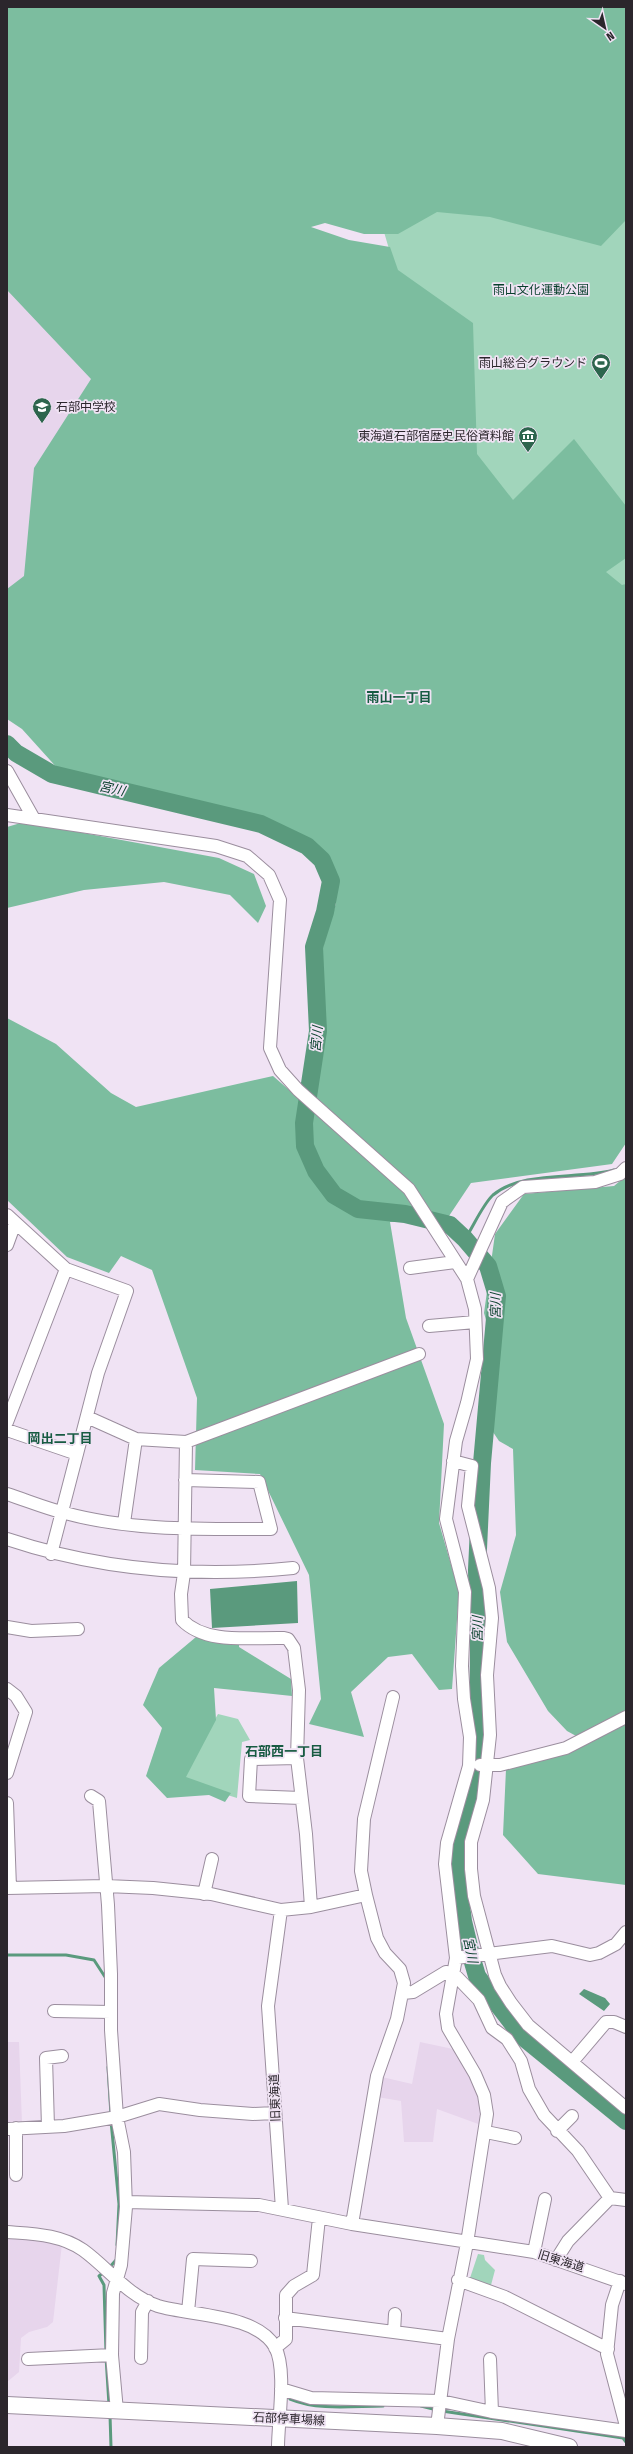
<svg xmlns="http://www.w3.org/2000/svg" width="633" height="2454" font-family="'Fira Sans Condensed','Noto Sans JP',sans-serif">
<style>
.built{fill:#e7d5ec}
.green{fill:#a1d5bb}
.forest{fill:#7cbd9f}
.water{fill:#5a9a7d}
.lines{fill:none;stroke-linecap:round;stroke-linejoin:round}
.stream{stroke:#5a9a7d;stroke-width:3}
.river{stroke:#5a9a7d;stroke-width:18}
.minor-casing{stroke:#9b8e9e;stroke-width:14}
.major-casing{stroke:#9b8e9e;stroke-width:18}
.minor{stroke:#fff;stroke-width:12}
.major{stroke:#fff;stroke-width:16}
.labels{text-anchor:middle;stroke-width:3.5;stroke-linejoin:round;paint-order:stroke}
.park-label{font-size:12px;fill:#073f2b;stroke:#f0e3f4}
.poi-label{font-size:12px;fill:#2b262c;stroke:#f0e3f4;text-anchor:end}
.street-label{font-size:12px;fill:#2b262c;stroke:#f0e3f4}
.neighbourhood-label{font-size:13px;font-weight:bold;fill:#175b42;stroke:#f0e3f4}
.water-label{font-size:13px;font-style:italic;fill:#0b422e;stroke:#f0e3f4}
</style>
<rect width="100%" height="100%" fill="#f0e3f4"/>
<path class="built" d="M7 283 101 379 35 578 7 599Z
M7 2042H19L22 2124H7Z
M420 2042 453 2049 479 2093 481 2125 437 2109 433 2142H404L401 2101 377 2097 382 2077 412 2084Z
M7 2239 49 2240 62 2244 53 2322 47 2327 29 2332 21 2338 19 2372 7 2382Z"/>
<path class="green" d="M451 189 626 217V586L618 588 504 505 465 456 397 276 384 232Z
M218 1714 238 1719 250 1740 242 1742 237 1798 180 1780Z
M478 2254 484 2255 485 2260 495 2270 490 2289 469 2281Z"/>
<path class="forest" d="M7 7H626V220L601 246 490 217 437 212 398 234H364L325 223 311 227 349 240 390 247 398 270 473 323 477 454 513 500 574 439 626 506V558L606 572 622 585 626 584V1143L612 1164 471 1183 445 1222H390L406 1318 444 1424 439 1523 459 1592 452 1689 439 1690 412 1654 388 1657 351 1692 364 1737 309 1724 321 1699 309 1575 260 1474 195 1470 197 1398 152 1270 121 1256 109 1273 67 1257 7 1200V1018L56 1044 111 1093 136 1107 273 1076 334 1129 327 1107 313 1096 322 950 336 903 326 859 307 841 248 828 59 770 22 729 7 719V589L24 576 34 468 91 379 7 290Z
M24 822 219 858 254 874 266 906 258 923 230 895 164 882 84 890 7 908V827Z
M626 1176V1715L578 1737 567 1731 548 1711 507 1642 500 1592 516 1535 513 1449 499 1441 491 1429 497 1358 484 1313 495 1234 524 1194 614 1186Z
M196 1637 206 1640 239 1642V1647L291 1679 292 1696 214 1688 216 1720 186 1777 231 1793 225 1802 209 1795 167 1798 146 1776 162 1728 143 1705 159 1668Z
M626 1724V1885L538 1874 503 1835 506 1769Z"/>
<path class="water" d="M297 1581 298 1623 212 1628 210 1589Z
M584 1989 605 1998 610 2004 604 2011 579 1994Z"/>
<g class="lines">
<path class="stream" d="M465 1239C473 1227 483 1204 493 1195 523 1170 577 1180 614 1170
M7 1955H66L94 1960 107 1980
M108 2067 111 2115
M111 2121 119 2204 117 2245
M108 2269 116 2260
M104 2272 99 2276 104 2285 106 2352
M106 2357 109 2405
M290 2399C319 2411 353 2406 383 2406
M421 2406 437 2410
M442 2411 623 2438 626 2442
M110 2415 111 2447"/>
<path class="river" d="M7 744 16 753 52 774 261 824 307 846 322 860 331 881 325 912 314 947 318 1031 304 1123 305 1146 316 1171 334 1195 358 1209 405 1214 450 1225 465 1239 488 1266 497 1296 482 1463 477 1570 479 1652 478 1758 459 1844 456 1867 463 1921 472 1959 477 1976 489 1993 523 2037 626 2121"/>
<defs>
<path id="minor" d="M7 771 34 819
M7 815 216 846 247 856 269 875 280 900 270 1048 280 1070 298 1090 409 1189 467 1279 475 1309 477 1359 467 1403 456 1441 446 1519 465 1592 462 1666 464 1699 470 1737 469 1766 447 1843 445 1864 456 1958 446 2014 448 2028 475 2074 484 2095 487 2114 467 2243 448 2339 437 2426
M7 1215 66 1269 127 1291 98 1373 51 1554
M7 1245 15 1223
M410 1268 455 1262
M467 1279 502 1202 523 1187 595 1182 620 1174 626 1168
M429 1326 475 1322
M87 1417 136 1439 186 1442
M7 1422 66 1269
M7 1430 77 1454
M453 1461 472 1466 468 1506 489 1588 492 1618 487 1675 490 1735 483 1800 471 1842V1869L474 1896 495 1975 500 1986 511 2003 528 2025 626 2108
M7 1494C26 1500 45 1508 65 1513 131 1531 203 1529 271 1529L259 1482 185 1480
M124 1523 136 1439
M7 1539C100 1570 196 1578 293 1568
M7 1627 31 1631 78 1629
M7 1689 16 1696 26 1712 7 1773
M297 1758 251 1759 249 1796 301 1798
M480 1765H500L566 1748 626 1717
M91 1796 99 1801 108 1905 111 1974V2030L117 2117 124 2152 126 2207 121 2265 113 2293 112 2355 117 2411
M7 1803 10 1888
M7 1888 106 1886 153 1888 211 1894 281 1910 311 1907 366 1895 377 1938 385 1953 400 1969 404 1983 397 2019 377 2076 352 2224
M204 1894 212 1859
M366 1895 361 1871 364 1819 393 1697
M311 1907 306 1834 297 1758 299 1690 294 1648 288 1639 284 1638C252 1637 206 1645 182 1620L181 1594 184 1573 186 1442 419 1354
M281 1910 268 2006 282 2209
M456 1958 552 1946 590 1955 599 1953 616 1944 626 1932
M403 1993 413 1992 446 1972 453 1973 479 2000 492 2028 507 2039 521 2061 529 2089 544 2115 578 2151 610 2198 626 2200
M54 2011 111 2012
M572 2062 606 2022H614L626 2027
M48 2127 46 2058 62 2056
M7 2129 64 2126 117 2117 159 2104 200 2110 253 2114 275 2113
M557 2131 572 2116
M486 2132 515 2138
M16 2175V2128
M126 2202 259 2205 352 2224 534 2252 626 2284
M7 2232C33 2234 60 2234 83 2250 108 2268 128 2296 158 2306 191 2316 257 2314 275 2347 287 2369 278 2421 278 2447
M534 2252 545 2199
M556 2260 568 2241 610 2198
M458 2280 505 2297 608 2349
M620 2281 612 2305 607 2354 626 2426
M188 2312 193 2259 251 2261
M285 2318 448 2339
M394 2332 395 2314
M275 2348 286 2339V2295L294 2286 313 2275 319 2218
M141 2358 142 2312 148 2301
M28 2359 112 2355
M490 2359 492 2412
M281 2389 311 2398 441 2401 492 2412 626 2431"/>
<path id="major" d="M7 2405 437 2426 502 2431 569 2447"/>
</defs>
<use href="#minor" class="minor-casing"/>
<use href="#major" class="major-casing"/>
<use href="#minor" class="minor"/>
<use href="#major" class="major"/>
</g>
<defs>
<symbol id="stadium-pin" viewBox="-11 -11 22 30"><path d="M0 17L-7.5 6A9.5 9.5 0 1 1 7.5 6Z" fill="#2d654d" stroke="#f0e3f4"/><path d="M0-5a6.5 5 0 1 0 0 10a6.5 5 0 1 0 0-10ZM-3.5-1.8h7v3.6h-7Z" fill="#fff"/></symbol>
<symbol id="school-pin" viewBox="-11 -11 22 30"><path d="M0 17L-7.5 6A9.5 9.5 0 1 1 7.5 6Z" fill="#2d654d" stroke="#f0e3f4"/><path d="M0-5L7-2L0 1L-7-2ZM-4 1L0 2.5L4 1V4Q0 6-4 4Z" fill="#fff"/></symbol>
<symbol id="museum-pin" viewBox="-11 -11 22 30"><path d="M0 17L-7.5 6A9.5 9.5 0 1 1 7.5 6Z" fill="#2d654d" stroke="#f0e3f4"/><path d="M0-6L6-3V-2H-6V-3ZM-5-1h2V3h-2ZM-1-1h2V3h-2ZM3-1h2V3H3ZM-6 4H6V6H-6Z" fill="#fff"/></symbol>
</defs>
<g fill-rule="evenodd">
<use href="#stadium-pin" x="590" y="352" width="22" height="30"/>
<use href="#school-pin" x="31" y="396" width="22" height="30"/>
<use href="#museum-pin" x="517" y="425" width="22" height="30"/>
</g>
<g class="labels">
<g class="park-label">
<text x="541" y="294">雨山文化運動公園</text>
</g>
<g class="poi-label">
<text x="587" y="367">雨山総合グラウンド</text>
<text x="56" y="411" text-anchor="start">石部中学校</text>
<text x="514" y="440">東海道石部宿歴史民俗資料館</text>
</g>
<g class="street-label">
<text transform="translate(275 2098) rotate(-92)" y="4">旧東海道</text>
<text transform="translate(561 2261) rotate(17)" y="4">旧東海道</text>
<text transform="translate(289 2419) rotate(3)" y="4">石部停車場線</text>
</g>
<g class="neighbourhood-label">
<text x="399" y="702">雨山一丁目</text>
<text x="60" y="1443">岡出二丁目</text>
<text x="284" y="1756">石部西一丁目</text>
</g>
<g class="water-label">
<text transform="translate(112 788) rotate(13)" y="5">宮川</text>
<text transform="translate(316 1039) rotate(-85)" y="5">宮川</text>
<text transform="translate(495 1306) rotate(-90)" y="5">宮川</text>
<text transform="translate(477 1629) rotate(-90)" y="5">宮川</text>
<text transform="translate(471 1950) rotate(78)" y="5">宮川</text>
</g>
</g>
<rect width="633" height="2454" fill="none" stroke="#2b262c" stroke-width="16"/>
<g transform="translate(605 28) rotate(146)" stroke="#f0e3f4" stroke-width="3" paint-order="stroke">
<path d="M0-3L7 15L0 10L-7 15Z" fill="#2b262c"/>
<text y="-6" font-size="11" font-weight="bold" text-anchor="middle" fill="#2b262c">N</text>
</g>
</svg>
